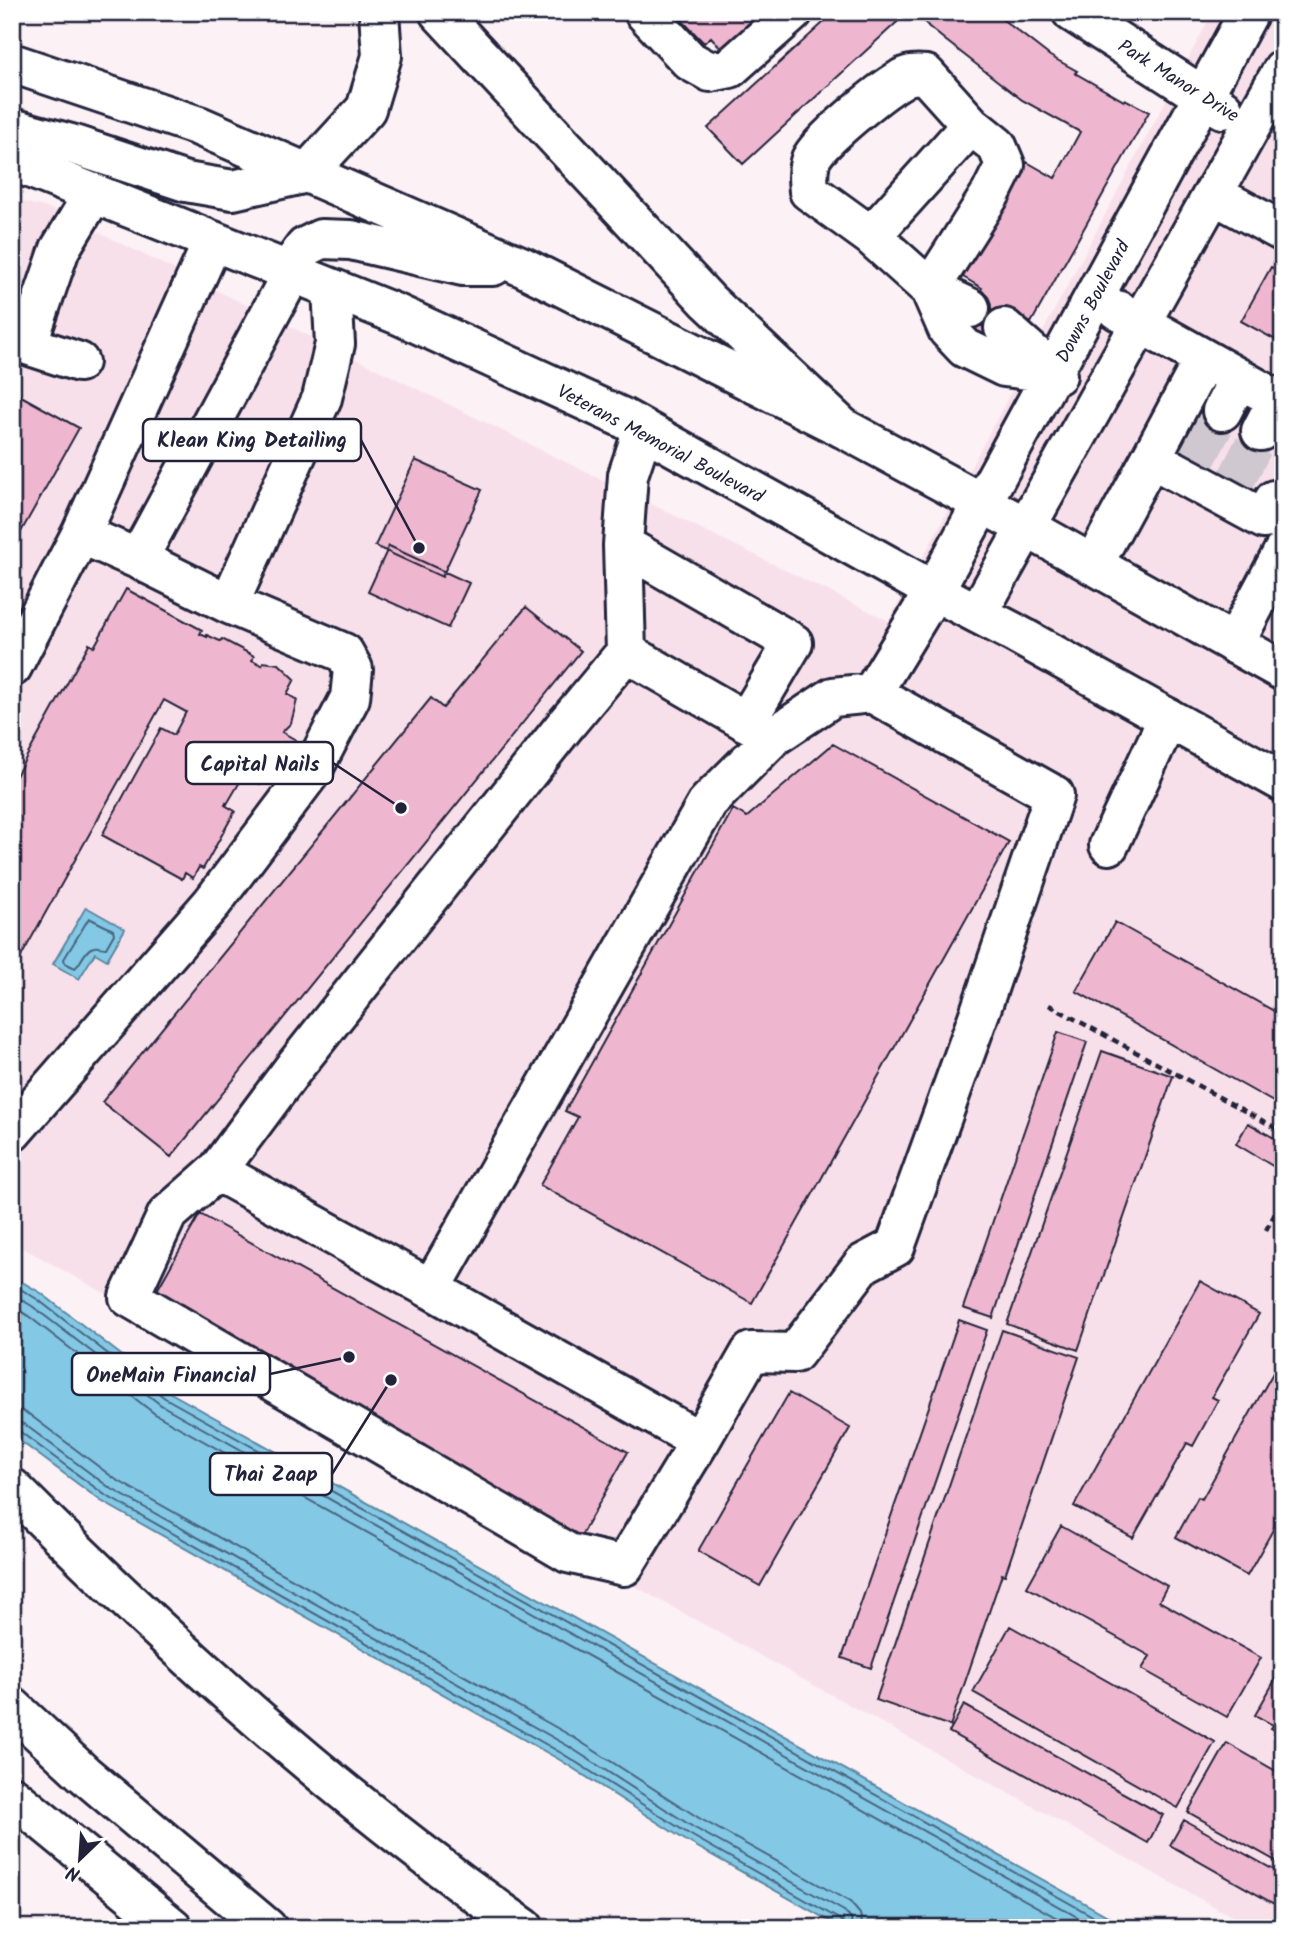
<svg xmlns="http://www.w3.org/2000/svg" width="1295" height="1940" font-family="Kalam,sans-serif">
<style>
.built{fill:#f8e0ea}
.water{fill:#83c8e4;stroke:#5c86a0;stroke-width:2}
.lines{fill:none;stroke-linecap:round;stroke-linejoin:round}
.shore{stroke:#49647f;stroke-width:2}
.building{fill:#eeb7cf;stroke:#22223b;stroke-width:2}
.minor-tunnel{stroke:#d0c8d0;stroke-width:38;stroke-dasharray:38 19;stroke-linecap:butt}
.minor-casing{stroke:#22223b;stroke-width:44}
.major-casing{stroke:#22223b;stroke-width:44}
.highway-casing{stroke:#22223b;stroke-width:44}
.path{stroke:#22223b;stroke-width:4.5;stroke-dasharray:7 5;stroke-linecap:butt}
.minor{stroke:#fff;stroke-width:38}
.major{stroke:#fff;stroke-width:38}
.highway{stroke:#fff;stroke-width:38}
.labels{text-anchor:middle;stroke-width:7;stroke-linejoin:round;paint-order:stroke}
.street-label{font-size:19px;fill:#22223b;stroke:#fff}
.leader{fill:none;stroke:#22223b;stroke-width:2.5}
.callout-dot{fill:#22223b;stroke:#fff;stroke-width:2.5}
.callout{fill:#fff;stroke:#22223b;stroke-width:2.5}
.callout-label{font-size:21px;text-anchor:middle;font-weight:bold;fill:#22223b}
</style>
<rect width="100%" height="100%" fill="#fcf1f5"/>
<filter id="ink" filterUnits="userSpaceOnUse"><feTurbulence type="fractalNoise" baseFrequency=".0143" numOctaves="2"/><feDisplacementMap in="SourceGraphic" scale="14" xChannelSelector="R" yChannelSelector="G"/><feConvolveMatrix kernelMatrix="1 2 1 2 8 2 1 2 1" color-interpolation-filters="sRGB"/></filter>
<g filter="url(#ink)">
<path class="built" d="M1213 12H1283V1928H1253L12 1242V199L51 209 889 621Z"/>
<path class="water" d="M86 907 125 929 107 960 95 953 79 979 53 964Z
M12 1276 41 1293 169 1392 1129 1928H842L685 1840 560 1760 101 1501 12 1435Z"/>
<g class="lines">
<path class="shore" d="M89 918 113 930 114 934 106 948C102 948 98 946 94 947 85 948 81 964 75 968L65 963 64 959Z
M12 1284 37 1299 165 1398 1114 1928
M12 1294 32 1306 161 1405 1097 1928
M12 1306 27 1315 155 1414 1075 1928
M12 1410 22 1411 30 1415 115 1479 573 1737 699 1818 850 1902 860 1914 863 1928
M12 1421 24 1424 110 1488 568 1746 693 1827 844 1911 851 1919 852 1928
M12 1429 19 1431 105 1495 563 1754 689 1834 839 1919 843 1922V1928"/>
</g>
<path class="building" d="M674 12H761L722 49 711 37 704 43Z
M835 12H908L743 164 708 128Z
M916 12H993L1050 56 1077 71 1075 73 1124 101 1125 99 1149 112 1031 323 1012 313 994 347 959 327 982 288 963 277 1027 162 1055 178 1080 132 1022 100 945 40 929 27Z
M1271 267 1283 273V344L1241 321Z
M12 391 79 428 12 548Z
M415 460 482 490 442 577 375 546Z
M389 546 469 583 448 628 368 592Z
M126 589 202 630 200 634 207 637V635L220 641 222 639 254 656 252 660 262 665 263 662 279 664 295 679 287 694 297 700 291 723 282 732 296 740 272 782 264 777 260 784 244 775 227 804 226 803 225 805 235 811 203 869 199 867 193 878 185 873 182 879 102 835 161 728 174 735 186 712 164 700 12 973V783L89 644 94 647Z
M526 607 581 651 171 1157 102 1102 431 698 443 708Z
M833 744 1009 842 752 1303 540 1185 578 1117 565 1111 733 809 747 817Z
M1115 922 1283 1016V1090L1275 1103 1076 991Z
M1058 1032 1087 1042 993 1318 963 1308Z
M1102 1051 1173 1076 1078 1350 1007 1324Z
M1248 1123 1283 1143V1157L1276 1168 1236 1144Z
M200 1214 628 1452 579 1539 151 1301Z
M1200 1281 1259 1314 1212 1397 1218 1400 1193 1446 1187 1443 1133 1538 1074 1506Z
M959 1320 987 1330 871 1668 842 1658Z
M1002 1330 1079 1357 1005 1575 1002 1574 950 1726 876 1700Z
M1283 1355V1512L1247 1576 1176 1537 1198 1497 1202 1499Z
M789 1393 850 1428 760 1586 698 1551Z
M1061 1526 1167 1586 1159 1601 1261 1658 1227 1717 1142 1669 1150 1656 1027 1587Z
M1010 1626 1215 1742 1178 1808 973 1692Z
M1283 1666V1734L1271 1728 1273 1725 1255 1715Z
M964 1705 1163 1815 1148 1843 949 1732Z
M1227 1743 1283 1775V1865L1188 1812Z
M1184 1820 1283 1875V1909L1170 1845Z"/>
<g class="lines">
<path class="minor-tunnel" d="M1197 458 1222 411
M1236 480 1261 431"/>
<defs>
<path id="minor" d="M644 12 690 61 710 72 730 68 793 12
M1072 12 1223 109
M1213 194 1283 232
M871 236 971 125 926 75C916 74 908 74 900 80 881 91 819 141 811 159 807 170 808 181 809 191L871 236 930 289 970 308
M213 241 81 534 138 559 292 273
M930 289 991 193 1005 165 997 146 971 125
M930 289 948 330 965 348 1004 367 1053 373
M1117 310 1283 403
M1004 328 1057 375
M12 340 79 362
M27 345 60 249 94 193
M1222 411 1239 378
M1261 431 1277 400
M1151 458 1204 359
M623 545 793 643 746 722
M138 559 229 604 322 398 335 344 332 289
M1093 565 1151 458 1264 519 1274 500
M978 613 1283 69
M1234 644 1283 552
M626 652 623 545 628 475 643 430
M12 667 81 534
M872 693 833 697 773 737 626 652 567 723 296 1065 217 1171 167 1215 129 1297 568 1553 624 1566 700 1441 751 1352 795 1353 863 1264 895 1247 981 1009 1054 795 872 693 934 591 1249 12
M1109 845 1168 718
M12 1132 212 903 313 769 350 698 353 669 344 653 229 604
M217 1171 431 1289 708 802 773 737
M431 1289 700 1441"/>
<path id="major" d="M12 63 199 126 523 267 843 428 1026 527 1283 671
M12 161 399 315 623 418 934 591 1011 631 1283 782
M292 273 297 258 305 247 321 239 351 240 463 266H493"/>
<path id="highway" d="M439 12 708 301 843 428
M12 128 71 144 186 182 233 190 307 173 366 109 382 56 379 12
M12 1488C171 1647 339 1799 524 1928
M12 1707 84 1774 267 1928
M12 1796 173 1928"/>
</defs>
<use href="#minor" class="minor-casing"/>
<use href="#major" class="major-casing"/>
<use href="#highway" class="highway-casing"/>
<path class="path" d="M1049 1005 1276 1128 1283 1116
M1276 1128 1283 1134
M1266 1230 1283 1199"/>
<use href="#minor" class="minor"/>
<use href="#major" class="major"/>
<use href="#highway" class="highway"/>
</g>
</g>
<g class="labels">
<g class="street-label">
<text transform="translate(1179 80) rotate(32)" y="7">Park Manor Drive</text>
<text transform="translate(1092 301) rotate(-62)" y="7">Downs Boulevard</text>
<text transform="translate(661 443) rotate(28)" y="7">Veterans Memorial Boulevard</text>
</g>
</g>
<path class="leader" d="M419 548L361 440M401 808L333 763M349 1357L270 1374M391 1380L332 1474"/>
<g class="callout-dot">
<circle cx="419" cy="548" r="7"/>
<circle cx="401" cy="808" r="7"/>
<circle cx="349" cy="1357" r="7"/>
<circle cx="391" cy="1380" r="7"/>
</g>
<g class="callout">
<rect x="143" y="419" width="218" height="42" rx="7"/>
<rect x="186" y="742" width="147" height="42" rx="7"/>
<rect x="72" y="1353" width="198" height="42" rx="7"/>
<rect x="210" y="1453" width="122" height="42" rx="7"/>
</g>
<g class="callout-label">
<text x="252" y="447">Klean King Detailing</text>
<text x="260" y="771">Capital Nails</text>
<text x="171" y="1382">OneMain Financial</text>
<text x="271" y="1481">Thai Zaap</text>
</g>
<rect width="1295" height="1940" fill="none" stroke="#fff" stroke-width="42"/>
<rect x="21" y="21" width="1253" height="1898" fill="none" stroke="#22223b" stroke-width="2.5" filter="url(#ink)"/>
<g transform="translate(80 1859) rotate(205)" stroke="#ffffff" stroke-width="5" paint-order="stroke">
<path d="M0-5L12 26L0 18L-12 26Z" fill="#22223b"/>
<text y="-10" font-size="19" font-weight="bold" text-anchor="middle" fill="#22223b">N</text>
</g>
</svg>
